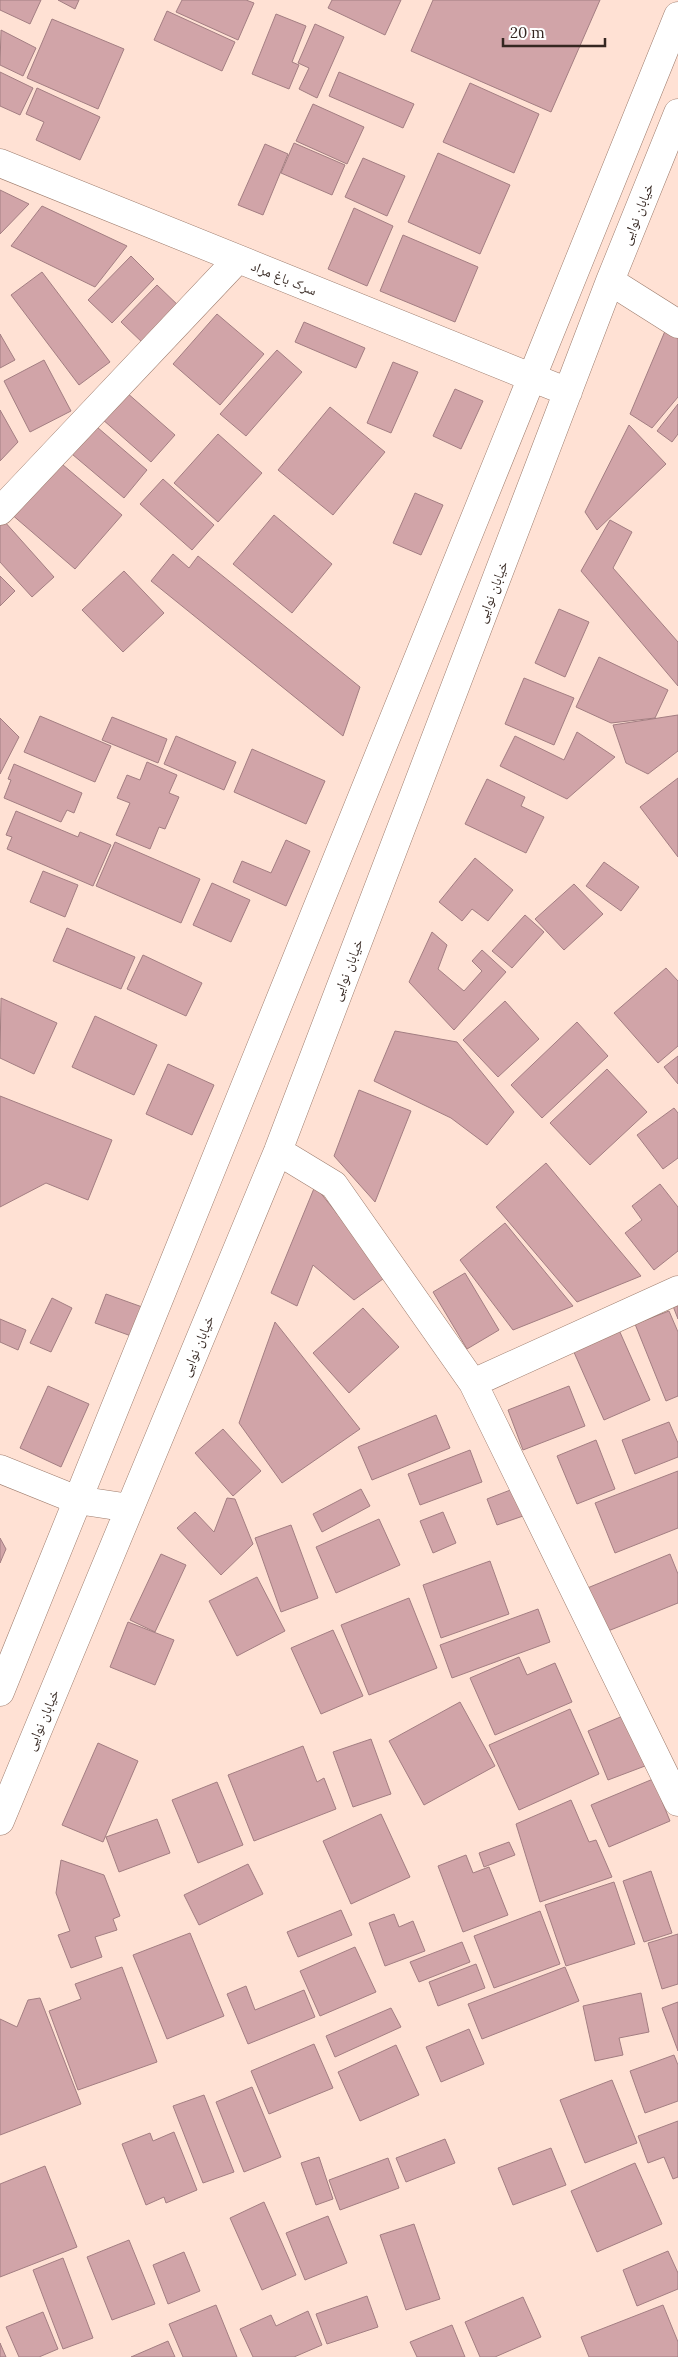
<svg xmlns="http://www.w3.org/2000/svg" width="678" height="2357" font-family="Lora,'Noto Naskh Arabic',serif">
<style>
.building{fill:#d1a4a8;stroke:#a37e82}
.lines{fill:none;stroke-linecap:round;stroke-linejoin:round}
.minor-casing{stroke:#9e7d6e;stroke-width:29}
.minor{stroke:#fff;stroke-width:28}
.labels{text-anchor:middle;stroke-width:5;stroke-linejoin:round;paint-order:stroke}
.street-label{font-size:14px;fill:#352721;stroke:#fff}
</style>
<rect width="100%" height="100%" fill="#ffe1d4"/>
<path class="building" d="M0 0H41L30 24 0 10Z
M58 0H79L75 9Z
M182 0H246L254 3 238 40 176 12Z
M332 0H401L385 35 328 8Z
M433 0H600L551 112 411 51Z
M167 11 235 42 222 71 154 40Z
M276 14 306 26 292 62 299 65 289 89 252 74Z
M52 19 124 49 98 109 27 78Z
M315 24 344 37 317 98 299 89 309 68 298 63Z
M1 30 36 48 23 76 0 65Z
M0 72 33 88 20 115 0 106Z
M339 72 414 104 403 128 329 96Z
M470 83 539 114 514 173 443 142Z
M37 88 100 117 80 160 36 140 44 122 26 114Z
M313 104 364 127 347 164 296 141Z
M294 143 345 165 332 195 281 173Z
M265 144 288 154 263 215 238 205Z
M438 153 510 185 480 254 408 222Z
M363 158 405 176 387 216 345 197Z
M0 190 29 204 0 234Z
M42 206 127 246 95 287 11 246Z
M354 208 393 226 367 286 328 269Z
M403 235 478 267 455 322 380 291Z
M131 256 154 279 112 323 88 300Z
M42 272 110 362 79 385 11 295Z
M157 285 182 309 146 346 121 322Z
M217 314 264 354 220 405 173 364Z
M304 322 365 348 356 368 295 342Z
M668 324 678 332V397L652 428 630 414Z
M0 334 15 360 0 368Z
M277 350 302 372 246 436 220 414Z
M44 360 71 411 30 432 4 381Z
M393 362 418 372 391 433 367 423Z
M455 389 483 401 461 449 433 436Z
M126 392 175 435 151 462 102 419Z
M678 404V434L672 442 657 431Z
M330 407 385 452 333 515 278 470Z
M0 410 18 442 0 461Z
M90 421 147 470 124 498 66 449Z
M629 425 666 464 597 530 585 512Z
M218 434 262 473 218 522 174 483Z
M56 459 122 515 75 569 10 513Z
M163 479 214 525 192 550 140 504Z
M415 493 443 505 421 555 393 543Z
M274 515 332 564 292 613 233 564Z
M610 520 632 532 613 568 678 642V686L581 571Z
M4 521 54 577 32 597 0 562V525Z
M173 554 189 568 198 556 360 687 343 736 151 581Z
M124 571 164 613 123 652 82 610Z
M0 576 15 591 0 606Z
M559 609 589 622 565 677 535 663Z
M599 657 668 690 655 718 611 723 576 707Z
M524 678 574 698 554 745 505 724Z
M678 715V751L648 774 626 763 613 725Z
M40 716 111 746 95 782 24 752Z
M112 717 167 739 158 763 102 740Z
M0 718 19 737 0 774Z
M577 732 615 757 567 799 500 766 515 736 564 760Z
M176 736 236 762 224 790 164 764Z
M252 749 325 781 306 824 234 792Z
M147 762 177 775 169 793 179 797 165 829 159 827 150 849 116 835 130 803 117 798 127 775 140 780Z
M14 764 82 793 74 813 67 810 61 822 4 798 11 780 8 779Z
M678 778V857L640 807Z
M487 779 525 797 521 806 544 817 526 853 465 824Z
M16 811 78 837 80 832 111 845 93 886 7 849 12 837 6 835Z
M286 840 310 851 286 906 233 882 242 861 271 873Z
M115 842 200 879 181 923 96 886Z
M475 858 513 890 488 921 472 909 462 921 439 902Z
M604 862 639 887 621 911 586 886Z
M43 871 78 885 65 917 30 902Z
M212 883 250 900 231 942 193 925Z
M574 884 603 914 564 950 535 919Z
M525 915 544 932 512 968 492 951Z
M67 928 135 957 121 989 53 961Z
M432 932 447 945 438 969 464 991 482 971 472 961 482 950 506 972 454 1030 409 982Z
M143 955 202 983 186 1016 127 989Z
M666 968 678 981V1046L658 1063 614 1013Z
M1 998 57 1023 34 1074 0 1058Z
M505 1001 539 1039 498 1077 463 1040Z
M95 1016 157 1045 134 1095 72 1067Z
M577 1022 608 1056 542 1118 511 1085Z
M395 1031 457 1042 514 1112 487 1145 451 1118 374 1081Z
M678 1056V1084L664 1067Z
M168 1064 214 1085 192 1135 146 1114Z
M607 1069 647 1112 590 1165 550 1123Z
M359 1090 411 1111 375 1202 334 1156Z
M0 1096 112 1140 88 1200 46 1183 0 1207Z
M674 1108 678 1113V1158L663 1169 637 1135Z
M546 1163 641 1276 577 1302 496 1207Z
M660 1184 678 1207V1251L654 1270 625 1233 642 1220 632 1206Z
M315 1186 387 1276 354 1300 313 1265 297 1306 271 1293Z
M505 1223 573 1306 513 1330 460 1260Z
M465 1273 499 1330 467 1349 433 1292Z
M106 1294 145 1308 134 1337 95 1323Z
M52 1298 72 1308 51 1352 30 1343Z
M678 1298V1319L671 1301Z
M363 1308 399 1347 349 1393 313 1353Z
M669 1311 678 1332V1396L666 1401 635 1324Z
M0 1319 26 1330 18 1350 0 1342Z
M275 1322 360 1429 282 1483 239 1423Z
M619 1330 650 1400 604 1420 573 1350Z
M48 1386 89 1404 61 1467 20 1448Z
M569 1386 585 1426 523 1450 508 1410Z
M436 1415 450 1448 372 1480 358 1447Z
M669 1422 678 1443V1457L635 1474 622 1440Z
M223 1429 261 1471 233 1496 195 1453Z
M596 1440 615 1489 577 1504 557 1456Z
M470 1450 482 1482 420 1505 408 1474Z
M678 1471V1528L615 1553 595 1503Z
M361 1489 370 1506 322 1532 313 1514Z
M513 1489 523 1516 497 1525 487 1499Z
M227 1498 235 1499 253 1544 221 1575 177 1528 195 1512 214 1532Z
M443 1512 456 1543 433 1553 420 1521Z
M379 1519 400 1565 336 1593 316 1547Z
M291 1525 318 1598 281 1612 255 1538Z
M0 1538 6 1549 0 1563Z
M161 1554 186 1565 155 1632 130 1620Z
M670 1554 678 1574V1603L603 1633 585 1589Z
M490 1561 509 1614 441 1638 423 1585Z
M257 1577 285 1631 237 1656 209 1601Z
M409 1598 437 1668 369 1695 341 1625Z
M538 1609 550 1642 452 1678 440 1645Z
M128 1622 174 1640 155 1685 110 1667Z
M333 1630 363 1696 321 1714 291 1648Z
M519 1657 527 1675 555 1663 572 1702 495 1735 470 1678Z
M460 1702 495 1766 424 1805 389 1741Z
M570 1709 599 1774 519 1810 489 1745Z
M625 1715 645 1766 608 1780 588 1731Z
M371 1739 391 1794 353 1807 333 1752Z
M98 1743 138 1761 103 1842 62 1825Z
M303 1746 317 1782 324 1778 336 1809 254 1841 228 1775Z
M653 1779 670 1821 609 1847 591 1805Z
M217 1782 243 1845 198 1863 172 1800Z
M571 1800 589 1842 596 1840 612 1877 540 1902 516 1824Z
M381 1814 410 1877 351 1904 323 1841Z
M157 1819 170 1853 119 1872 106 1837Z
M509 1842 515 1855 484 1867 479 1853Z
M466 1855 473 1873 489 1867 508 1915 463 1932 438 1866Z
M61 1860 104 1875 120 1916 113 1919 117 1930 95 1937 102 1957 71 1968 58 1935 70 1931 56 1893Z
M248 1864 263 1894 199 1925 184 1895Z
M651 1871 672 1933 644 1942 623 1881Z
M614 1882 635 1944 566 1966 545 1905Z
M341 1910 352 1935 298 1957 287 1932Z
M540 1911 560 1964 494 1988 474 1936Z
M394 1914 399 1927 413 1921 425 1951 385 1966 369 1923Z
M190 1933 224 2016 167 2039 133 1955Z
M678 1934V1984L662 1989 648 1943Z
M462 1942 470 1962 419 1982 410 1962Z
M355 1947 376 1992 320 2016 300 1971Z
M476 1964 485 1988 438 2006 429 1982Z
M122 1967 157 2062 78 2090 49 2011 81 1999 75 1984Z
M565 1967 579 2001 482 2039 468 2004Z
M246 1986 255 2010 304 1990 315 2017 248 2044 227 1994Z
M641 1993 649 2032 619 2038 623 2055 595 2061 583 2006Z
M40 1998 81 2104 0 2135V2019L17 2027 28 2000Z
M678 2002V2051L662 2008Z
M391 2008 401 2027 335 2057 326 2036Z
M469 2029 484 2064 441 2082 426 2047Z
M314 2044 333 2088 269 2114 251 2071Z
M396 2045 419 2095 360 2121 338 2072Z
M674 2055 678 2065V2101L645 2113 630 2071Z
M612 2080 637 2143 585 2163 560 2100Z
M252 2087 281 2157 244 2172 216 2102Z
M204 2095 234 2172 203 2183 173 2106Z
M678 2121V2177L673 2179 664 2157 648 2163 638 2136Z
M174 2132 197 2190 166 2203 164 2197 146 2205 122 2144 150 2133 153 2141Z
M445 2139 455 2163 406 2182 396 2158Z
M551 2148 566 2185 513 2205 498 2168Z
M319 2157 333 2199 316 2205 301 2163Z
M388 2158 399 2188 340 2210 329 2180Z
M635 2163 662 2224 597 2252 571 2191Z
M45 2166 77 2247 0 2277V2184Z
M264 2202 296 2275 262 2290 230 2218Z
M328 2216 347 2263 305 2280 286 2233Z
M414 2224 440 2299 406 2310 380 2235Z
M129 2240 155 2304 112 2320 87 2257Z
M668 2251 678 2273V2289L637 2306 623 2270Z
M184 2252 200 2291 168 2304 153 2265Z
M63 2258 93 2338 63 2349 33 2270Z
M367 2296 378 2327 327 2344 316 2314Z
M523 2297 541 2337 495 2357H480L465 2322Z
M216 2305 237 2357H183L169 2324Z
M663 2305 678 2342V2357H589L581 2337Z
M308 2311 322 2345 294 2357H253L240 2329 271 2315 276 2326Z
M43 2312 58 2349 39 2357H19L6 2327Z
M452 2325 465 2357H417L410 2342Z
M168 2341 175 2357H131Z
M0 2343 6 2357H0Z"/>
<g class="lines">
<defs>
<path id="minor" d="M0 163 568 392
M610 281 678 324
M0 511 238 259
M278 1151 334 1185 473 1383 678 1802
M473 1383 678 1290
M0 1469 77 1500 130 1508
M0 1692 678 16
M0 1821 278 1151 610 281 678 113"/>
</defs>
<use href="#minor" class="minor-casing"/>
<use href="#minor" class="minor"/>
</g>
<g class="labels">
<g class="street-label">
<text transform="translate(637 214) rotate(-68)" y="5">خیابان نوایی</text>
<text transform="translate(284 278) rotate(22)" y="5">سرک باغ مراد</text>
<text transform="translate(492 592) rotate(-69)" y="5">خیابان نوایی</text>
<text transform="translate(347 970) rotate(-69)" y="5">خیابان نوایی</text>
<text transform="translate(197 1346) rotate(-67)" y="5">خیابان نوایی</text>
<text transform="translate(42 1720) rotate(-67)" y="5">خیابان نوایی</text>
</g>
</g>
<path d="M503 38v8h102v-8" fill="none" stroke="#352721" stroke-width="2.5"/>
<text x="510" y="38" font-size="15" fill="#352721" stroke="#ffffff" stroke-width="4" paint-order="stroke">20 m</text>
</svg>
